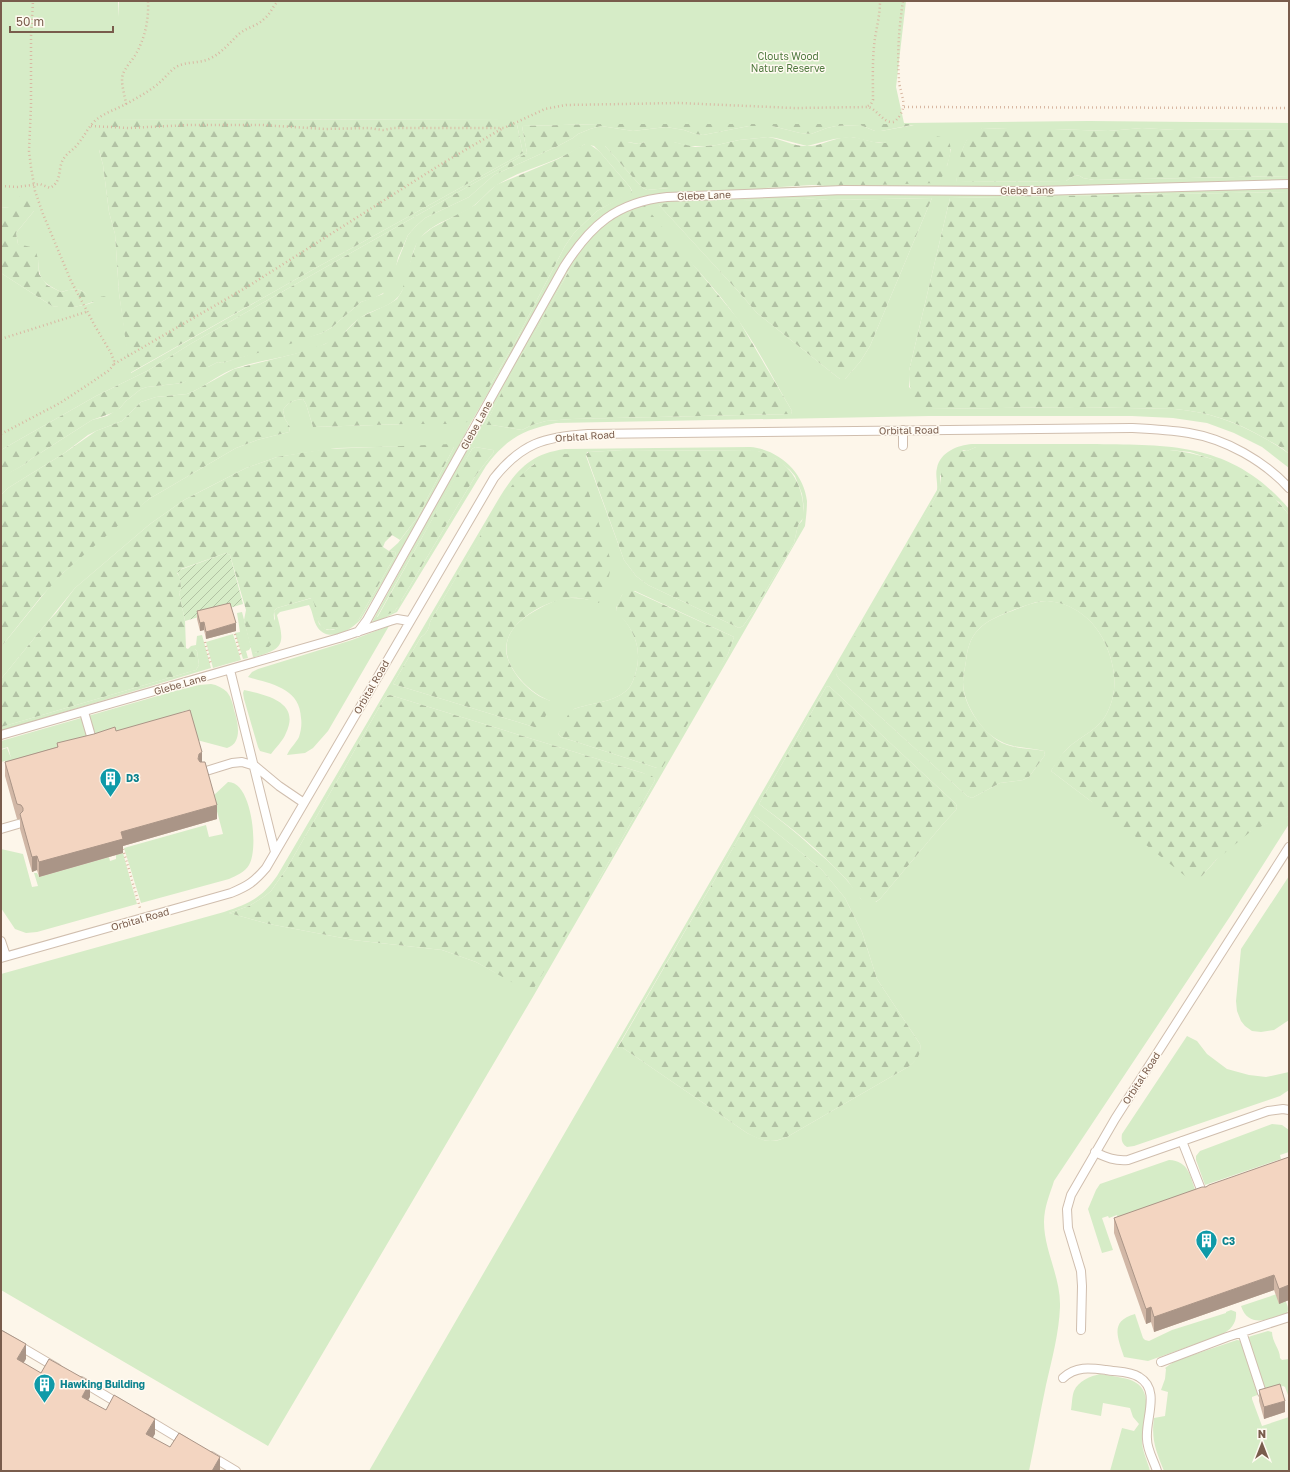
<svg xmlns="http://www.w3.org/2000/svg" width="1290" height="1472" font-family="'Golos Text',sans-serif">
<style>
.green{fill:#d6ecc7;fill-rule:evenodd}
.forest{fill:url(#forest-firs)}
.garden{fill:url(#garden-furrows)}
.lines{fill:none;stroke-linecap:round;stroke-linejoin:round}
.lane-casing{stroke:#d0beae;stroke-width:10}
.path{stroke:#d9b8a3;stroke-width:2.5;stroke-dasharray:1 3;stroke-linecap:butt}
.lane{stroke:#fff;stroke-width:8}
.wall{fill:#d1b7a6}
.shaded-wall{fill:#aa9587}
.building{fill:#f3d5c1;stroke:#aa9587}
.labels{text-anchor:middle;stroke-width:3;stroke-linejoin:round;paint-order:stroke}
.park-label{font-size:10px;fill:#517a40;stroke:#fffaf1}
.street-label{font-size:10px;fill:#795c4c;stroke:#fffaf1}
.culture-label{font-size:10px;font-weight:bold;fill:#0d838f;stroke:#fffaf1;text-anchor:start}
</style>
<defs>
<pattern id="forest-firs" width="22" height="20" patternUnits="userSpaceOnUse"><rect width="22" height="20" fill="#d6ecc7"/><path d="M5 1l3.5 6h-7zM16 11l3.5 6h-7z" fill="#b2c2a4"/></pattern>
<pattern id="garden-furrows" width="10" height="10" patternUnits="userSpaceOnUse"><rect width="10" height="10" fill="#d6ecc7"/><path d="M-1 1l2-2M0 10L10 0M9 11l2-2" fill="none" stroke="#b2c2a4"/></pattern>
</defs>
<rect width="100%" height="100%" fill="#fdf6ea"/>
<path class="green" d="M1 1H118L119 17V1H906L896 87 904 123 1089 121 1289 123V129L1175 130 1142 128 1108 131 1054 129H1008L982 128 967 140 963 148 956 182 1066 181 1075 175 1080 176 1083 178 1094 180 1289 176V180L1038 187 936 186 679 192C627 195 601 209 570 251L469 426C438 492 398 555 361 619 352 630 329 643 318 628 313 621 313 612 309 605L280 612 277 615C285 644 284 649 255 657H253L252 653 259 652 275 619 274 611 277 608 312 598 314 600 319 624 327 630H333L359 619 396 554 395 552 389 551 398 543 417 518 454 447V445L337 448 277 457 246 468 207 488 184 500 150 524 75 588 1 679V647L52 584 63 573 119 523 149 499 236 448 257 440 289 432 290 427 285 419 283 410C288 402 294 400 303 399L306 404 313 427 406 424H458L492 382 515 342 565 246 574 233 597 211 632 191 630 187 599 151 594 146 585 144C558 163 523 168 497 185 486 192 479 204 467 210 453 218 437 222 425 233 408 248 412 273 402 291 393 308 374 308 360 318 352 323 347 331 340 336 309 356 270 357 236 368 221 373 208 384 194 391L187 394 156 397 141 402 122 421 96 431 88 435 63 454 8 488 1 495V478L3 476 25 464 31 459 92 420 107 416 120 408 126 401 141 389 147 387 183 383 208 367 218 362 222 363 322 333 331 328 361 302 383 294 395 268 408 235 416 226 425 218 469 197 494 175 558 146 573 138 578 134 590 129 601 126 633 131 666 127 684 130 695 134 703 135 749 126H772L800 133 811 134 827 128 836 126 860 125 875 131H881L914 125 601 124 522 126 527 153 192 343 147 371 96 396 1 450V273L52 306C66 308 82 307 94 302 81 288 80 287 61 292 42 282 39 280 38 259L18 244 16 233 34 211 1 207ZM100 119 516 120 523 153 314 269 131 373 119 293 115 234 109 212 103 165 99 150ZM768 137 776 138 807 146 834 139 852 137 873 142 951 149 947 166 818 186 765 188H669L647 190 643 188 638 183 605 146 628 142 639 144 645 142H673L689 146H705L717 145 739 140Z
M1289 188V192L950 198 909 371V387L929 409 1077 407 1175 409C1209 412 1236 422 1266 439 1274 444 1281 447 1289 454V468L1262 447 1234 433 1207 423 1173 418 1132 416H929L556 423C523 430 507 438 486 466L397 612 374 623 372 622 565 270 584 244 606 223 628 209 655 201 803 195H954ZM804 198 829 200 932 198 870 346 860 362 845 379H840L836 376 757 313 737 290 659 205ZM640 208C670 241 703 273 730 309 754 340 772 377 792 411L791 414 572 419 546 421 532 425 522 430 492 425H485L522 355 544 317 568 272 606 226 630 211ZM475 447 493 450 494 452 476 475 395 611 377 617 472 449Z
M972 444C1012 444 1051 444 1090 444 1171 445 1232 442 1289 509V515L1279 502 1212 459 1190 452 1170 450 976 447 967 451 963 450 940 476 941 486 939 491 836 674 839 679 967 796 972 798 1000 783 1023 780 1029 777 1045 755 1044 751C1029 747 1014 749 1000 741 981 732 963 703 963 682 963 675 965 668 966 661 967 650 970 638 978 630 986 621 1000 615 1012 611 1022 607 1035 601 1047 601 1072 602 1095 620 1105 643 1115 665 1119 690 1107 713 1098 731 1078 737 1065 751 1060 757 1055 765 1051 771L1088 799 1202 876C1219 856 1240 834 1265 824 1273 821 1281 820 1289 816V824L1231 915 1054 1181C1050 1194 1044 1207 1044 1222 1044 1251 1061 1277 1060 1307 1059 1333 1052 1359 1046 1385 1040 1413 1035 1442 1029 1471H369L937 490C938 483 935 475 937 468 940 452 958 445 972 444ZM829 686 956 804 957 807 956 810 943 824 880 899 876 902 861 899C848 879 832 864 814 849 797 833 778 818 759 804L826 687ZM754 815 803 854 822 870 845 898 862 932 877 979 920 1044C922 1054 915 1061 908 1067L787 1137C769 1145 763 1140 747 1133L623 1048H617L751 817Z
M750 447C778 449 804 472 807 501 807 509 806 518 805 526L534 995 268 1446 1 1290V974L224 912C249 903 261 899 277 876L498 500C516 471 529 454 565 449ZM623 450 758 451 776 459 790 470 795 476 802 494 804 509 802 521 798 525 794 543 755 609 743 626 739 628 648 585 636 576 624 560 586 456 587 452H589ZM534 464 591 600C580 598 570 597 560 599 553 601 546 605 540 608 511 623 495 644 516 674 525 686 536 695 550 701L534 727 393 684 421 637C427 633 429 629 430 622 446 594 463 566 480 537 496 511 510 483 534 464ZM635 591 734 637 728 654 657 768 561 737 558 734 574 709C590 703 612 703 626 691 631 687 633 681 635 675 643 650 635 629 616 611V608L622 595ZM390 695 643 773 655 779 654 782 598 881 496 973 476 962 442 950 353 940 269 924 229 913 249 906 265 896 271 891 287 868 384 699 387 696Z
M242 612 251 647 249 650 246 651 248 658 243 659 235 633 240 632 237 613Z
M389 626 328 731 313 748 305 753 287 755C290 748 296 743 299 737 301 731 302 724 301 718 300 688 272 684 248 677L252 672 258 669 352 640Z
M233 634 241 660 213 668 206 642Z
M202 635 211 668 1 731V727L196 670 199 665 197 651 195 649H188L191 646 196 645 197 636Z
M211 684C217 685 223 688 227 692 231 697 233 704 234 710 238 722 243 743 227 748L197 740 188 710 181 712 186 726 9 775 5 761 1 762V750L7 748 11 758 8 747 1 749V741L175 691 199 685Z
M244 690C266 695 301 702 286 733 283 741 276 747 271 754L260 751 258 747 244 699 243 693Z
M228 782C252 781 259 849 249 865 245 872 236 876 229 879L141 903 124 848 206 825 209 837 223 834 213 796Z
M1 849 23 854 32 887 38 886 34 873H37L39 877 109 857 110 861 116 859V855L123 853 137 904 37 932 26 933 15 929 1 908Z
M1289 876V1020L1274 1030 1261 1032 1252 1031 1245 1026 1241 1021 1237 1011 1236 1001 1241 949Z
M1187 1036 1197 1041 1207 1054 1227 1069 1249 1075 1266 1077 1289 1072V1090L1280 1096 1134 1146 1127 1147C1122 1144 1121 1140 1122 1134Z
M1272 1124 1282 1125 1289 1130V1152L1280 1155 1281 1159 1205 1185 1196 1160V1156L1200 1151Z
M1169 1160C1189 1161 1190 1176 1196 1192L1122 1230 1117 1215 1109 1218 1108 1216 1102 1218 1113 1250 1102 1253 1088 1209 1096 1190 1100 1184Z
M1280 1293C1284 1299 1290 1305 1287 1313 1271 1318 1249 1330 1241 1306Z
M1231 1310 1236 1312C1237 1323 1231 1330 1221 1335L1148 1361 1124 1357C1118 1338 1109 1321 1135 1314L1143 1338 1145 1340 1149 1341 1172 1330 1226 1313V1312Z
M1268 1331 1272 1332C1272 1342 1280 1349 1280 1358L1282 1360 1289 1359V1398L1285 1387 1283 1386 1265 1392 1248 1341 1249 1337 1251 1336Z
M1237 1340 1242 1341 1260 1394 1252 1397V1399L1262 1426 1289 1417V1471H1164C1156 1451 1151 1440 1154 1418L1165 1416 1168 1392 1161 1390 1165 1379 1166 1369 1165 1368 1175 1361Z
M1100 1374C1127 1379 1150 1377 1146 1413 1145 1423 1142 1432 1142 1441 1142 1451 1148 1462 1150 1471H1110L1122 1428 1134 1431 1139 1424 1133 1417 1130 1408 1103 1403 1101 1416 1071 1410C1072 1404 1072 1396 1074 1391 1078 1381 1091 1376 1100 1374Z"/>
<path class="forest" d="M100 119 516 120 523 153 314 269 130 373 119 293 115 234 109 212 103 165 96 138Z
M601 124H917L881 131H875L860 125 836 126 827 128 811 134 800 133 772 126H749L703 135 695 134 684 130 666 127 633 131 601 126 590 129 578 134 573 138 558 146 494 175 469 197 425 218 416 226 408 235 398 258 392 284 389 290 374 298 361 302 331 328 322 333 290 344 222 363 218 362 208 367V369L200 375 183 383 147 387 141 389 126 401 120 408 115 412 92 420 31 459 25 464 1 478V450L96 396 147 371 192 343 527 153 522 126Z
M982 128 1008 129H1054L1108 131 1142 128 1175 130 1289 129V176L1094 180 1083 178 1080 176 1075 175 1066 181 956 182C959 164 961 133 982 128Z
M768 137C781 139 793 146 806 146 821 147 835 136 851 137 863 138 875 144 887 143 901 141 938 130 949 141 954 154 945 170 940 182L938 183 839 186 812 185 765 188H669L647 190 643 188 638 183 605 146 602 141 610 138 632 143 639 144 654 139H661L695 147 717 145 739 140Z
M585 144H589L599 151 630 187 632 192 597 211 574 233 565 246 515 342 470 420 465 423 458 424H406L313 427 306 404 303 399C294 400 288 402 283 410L285 419 290 427 289 432 257 440 236 448 149 499 63 573 40 598 1 647V495L8 488 63 454 96 431 122 421 141 402 156 397 187 394 194 391 234 369 294 354 325 344 346 331 359 318 389 304 397 299 402 291 411 259 418 239 432 228 475 205 496 185 503 182 558 159Z
M1289 192V454C1282 447 1274 444 1266 439 1237 422 1209 412 1175 409L1077 407 929 409 918 406C910 394 909 384 909 371L950 198Z
M22 194 32 202 34 211 16 233 18 244 35 248 38 259 39 274 47 285 61 292C75 288 80 287 91 298L106 296C89 305 71 310 52 306L1 273V207L9 208Z
M804 198 829 200 932 198 870 346 860 362 845 379H840L836 376 757 313 737 290 658 204Z
M645 206 738 319 792 411 791 414 572 419 546 421 532 425 522 430 492 425H485C499 398 513 370 528 344 532 336 538 328 542 320 567 276 589 219 645 206Z
M451 444 454 445V447L417 518 400 540 392 535 385 542 383 547 389 551 395 552 396 554 359 619 356 621C338 628 321 640 316 613 315 608 315 602 311 598L277 608C275 610 274 610 274 613 273 618 276 624 276 629 278 643 265 653 252 653L244 620 246 610 230 555 226 553 181 569 177 573C181 577 181 584 181 590L179 592 185 621 186 648 188 649H195L197 651 199 665 196 670 1 727V679L49 620 56 613 75 588 150 524 184 500 246 468 277 457 326 449Z
M475 447 493 450 494 452 476 475 395 611 377 619V618L459 471 472 449Z
M976 447C1013 447 1051 447 1088 447 1167 447 1236 446 1289 515V816L1280 821 1266 824 1250 832 1215 861 1202 876 1189 879 1088 799 1051 771C1055 764 1059 757 1065 751 1078 737 1098 731 1107 713 1119 690 1115 665 1105 643 1095 620 1072 602 1046 601 1035 601 1022 607 1011 611 1000 615 986 621 978 630 970 638 967 650 966 661 965 668 963 675 963 682 963 704 979 727 997 740 1012 750 1028 747 1044 751L1045 755 1029 777 1023 780 1000 783 972 798 967 796 839 679 836 674 837 667 939 491C945 473 934 465 955 450L967 451Z
M623 450 758 451C790 461 804 483 804 517L798 525 794 543 755 609 743 626 739 628 648 585 636 576 624 560 586 454 589 452Z
M576 453 610 558 611 567 609 576 599 603C590 600 579 597 569 598 543 601 496 627 508 659 513 674 526 688 539 696 544 699 549 699 552 703L541 725 539 727H534L393 684 421 637C427 633 429 629 430 622 445 596 461 569 476 543 494 514 510 477 541 460 551 454 564 454 576 453Z
M629 589 734 637 728 654 662 768H657L561 737 558 734 569 713 574 709C590 703 612 703 626 691 631 687 633 681 635 675 643 650 635 629 616 612 616 604 622 592 629 589Z
M829 686 956 804 957 807 956 810 943 824 880 899C876 902 871 905 866 902 857 899 852 885 846 879 820 851 790 826 759 804L826 687Z
M390 695 643 773 652 776 655 779 654 782 598 881 531 993 476 962 442 950 353 940 269 924 229 913 249 906 265 896 271 891 287 868 384 699 387 696Z
M752 815H754L803 854 822 870 845 898 862 932 877 979 920 1044C922 1055 916 1061 908 1067L787 1137C770 1144 762 1141 747 1133L623 1048 617 1049Z"/>
<path class="garden" d="M226 553 230 555 243 604 185 621 179 592 181 590C181 583 180 577 177 571Z"/>
<g class="lines">
<defs>
<path id="lane" d="M903 446V430
M358 632 367 620 564 267C590 226 616 202 667 197L843 190 1038 191 1289 184
M230 670 275 852
M84 712 93 743
M1 735 339 638 390 621 397 619 409 621
M203 772 232 763 242 762 255 766 279 786 304 803
M1 829 18 824
M1 941 6 956
M1 958 231 893C248 886 254 882 266 868L494 478C522 443 544 437 588 434L1131 428C1150 429 1170 430 1189 433 1226 439 1264 461 1289 488
M1182 1141 1204 1197
M1095 1152C1107 1158 1115 1161 1128 1160L1268 1111 1283 1109 1289 1110
M1081 1330 1082 1286 1081 1271 1068 1228 1067 1209 1071 1195 1115 1119 1289 847
M1242 1332 1262 1393
M1 1335 57 1368
M1161 1362 1227 1337 1289 1317
M1063 1378C1076 1366 1090 1368 1106 1370 1116 1372 1130 1371 1139 1377 1161 1390 1145 1419 1147 1439 1147 1450 1154 1461 1157 1471
M81 1381 121 1405
M145 1418 185 1442
M211 1456 236 1471"/>
</defs>
<use href="#lane" class="lane-casing"/>
<path class="path" d="M126 104C137 98 148 92 158 84 164 79 169 72 176 67 186 61 200 64 211 58 223 52 229 43 239 34 247 27 258 26 265 18 271 13 273 6 278 1
M868 106 871 104 873 100C873 80 872 59 875 38 877 26 880 14 880 1
M904 107 1289 108
M91 126 129 128 189 125H262L325 129 369 128 383 130 394 128H504L545 109 566 105 679 103 794 108 868 107C877 109 883 123 893 122 897 121 903 112 903 107 905 101 899 88 899 80 897 54 899 27 903 1
M1 186 17 187 40 184 50 188C63 181 57 168 64 158 67 153 73 150 77 145 84 137 88 127 96 120 104 113 117 109 126 104 125 95 120 82 123 74 126 66 133 60 137 52 145 37 149 19 148 1
M1 339 86 312
M114 364 247 287 443 163 503 128
M1 434 60 403 89 384 108 371 113 366 114 361 111 353 95 326 71 281 43 214 35 191 31 167 29 151 31 106V36L33 1
M235 634 241 657
M205 642 211 665
M123 849 140 908"/>
<use href="#lane" class="lane"/>
</g>
<path class="wall" d="M197 611 236 631 206 639 204 630 200 631 197 619Z
M116 731 202 762 217 819 123 846V853L39 877 37 870 32 872 20 829V819H17L5 776V762L57 747V743Z
M1289 1157V1300L1279 1304 1274 1290 1154 1332 1151 1322 1146 1324 1114 1233V1218L1206 1187Z
M1259 1390 1285 1412 1264 1419 1259 1401Z"/>
<path class="shaded-wall" d="M204 622V630L200 631V623Z
M236 623V631L206 639V632Z
M202 752V767L198 759 199 754Z
M217 805V819L123 846V853L39 877V862L121 832Z
M37 856V870L32 872V857Z
M1274 1275V1290L1154 1332V1317Z
M1289 1285V1300L1279 1304V1289Z
M1151 1307V1322L1146 1324V1309Z
M26 1344V1359L17 1374V1359Z
M90 1382V1397L82 1412V1397Z
M1285 1401V1412L1264 1419V1407Z
M155 1419V1434L146 1449V1434Z
M220 1457V1471H212Z"/>
<path class="building" d="M230 603 236 623 206 632 204 622 200 623 197 611Z
M190 710 202 752 199 754 198 759 200 762H205L217 805 121 832 123 839 39 862 37 856 32 857 20 814 23 811V808L21 805 17 804 5 762 58 747 57 743 94 734 115 727 116 731Z
M1289 1157V1285L1279 1289 1274 1275 1154 1317 1151 1307 1146 1309 1114 1218 1202 1187H1206L1209 1185Z
M1 1330 26 1344 17 1359 41 1373 49 1359 90 1382 82 1397 106 1410 114 1395 155 1419 146 1434 170 1447 179 1433 220 1457 212 1471H1Z
M1280 1384 1285 1401 1264 1407 1259 1390Z"/>
<defs>
<symbol id="building-pin" viewBox="-11 -11 22 30"><path d="M0 17L-7.5 6A9.5 9.5 0 1 1 7.5 6Z" fill="#0f9aa8" stroke="#fffaf1"/><path d="M-4-6H4V6H1V3H-1V6H-4ZM-2.5-4.3h1.7v1.8h-1.7ZM.8-4.3h1.7v1.8H.8ZM-2.5-1h1.7V.8h-1.7ZM.8-1h1.7V.8H.8Z" fill="#fff"/></symbol>
</defs>
<g fill-rule="evenodd">
<use href="#building-pin" x="98" y="766" width="25" height="34"/>
<use href="#building-pin" x="1194" y="1228" width="25" height="34"/>
<use href="#building-pin" x="32" y="1372" width="25" height="34"/>
</g>
<g class="labels">
<g class="park-label">
<text x="788" y="60">Clouts Wood<tspan x="788" dy="12">Nature Reserve</tspan></text>
</g>
<g class="street-label">
<text transform="translate(1027 190) rotate(-1)" y="4">Glebe Lane</text>
<text transform="translate(704 195) rotate(-2)" y="4">Glebe Lane</text>
<text transform="translate(476 425) rotate(-61)" y="4">Glebe Lane</text>
<text transform="translate(909 430) rotate(-1)" y="4">Orbital Road</text>
<text transform="translate(585 436) rotate(-4)" y="4">Orbital Road</text>
<text transform="translate(180 684) rotate(-16)" y="4">Glebe Lane</text>
<text transform="translate(371 687) rotate(-60)" y="4">Orbital Road</text>
<text transform="translate(140 919) rotate(-16)" y="4">Orbital Road</text>
<text transform="translate(1141 1078) rotate(-57)" y="4">Orbital Road</text>
</g>
<g class="culture-label">
<text x="126" y="782">D3</text>
<text x="1222" y="1245">C3</text>
<text x="60" y="1388">Hawking Building</text>
</g>
</g>
<rect width="1290" height="1472" fill="none" stroke="#795c4c" stroke-width="4"/>
<g transform="translate(1262 1444)" stroke="#fffaf1" stroke-width="3" paint-order="stroke">
<path d="M0-3L7 15L0 10L-7 15Z" fill="#795c4c"/>
<text y="-6" font-size="11" font-weight="bold" text-anchor="middle" fill="#795c4c">N</text>
</g>
<path d="M10 26v6h103v-6" fill="none" stroke="#795c4c" stroke-width="2"/>
<text x="16" y="26" font-size="12" fill="#795c4c" stroke="#fffaf1" stroke-width="3" paint-order="stroke">50 m</text>
</svg>
